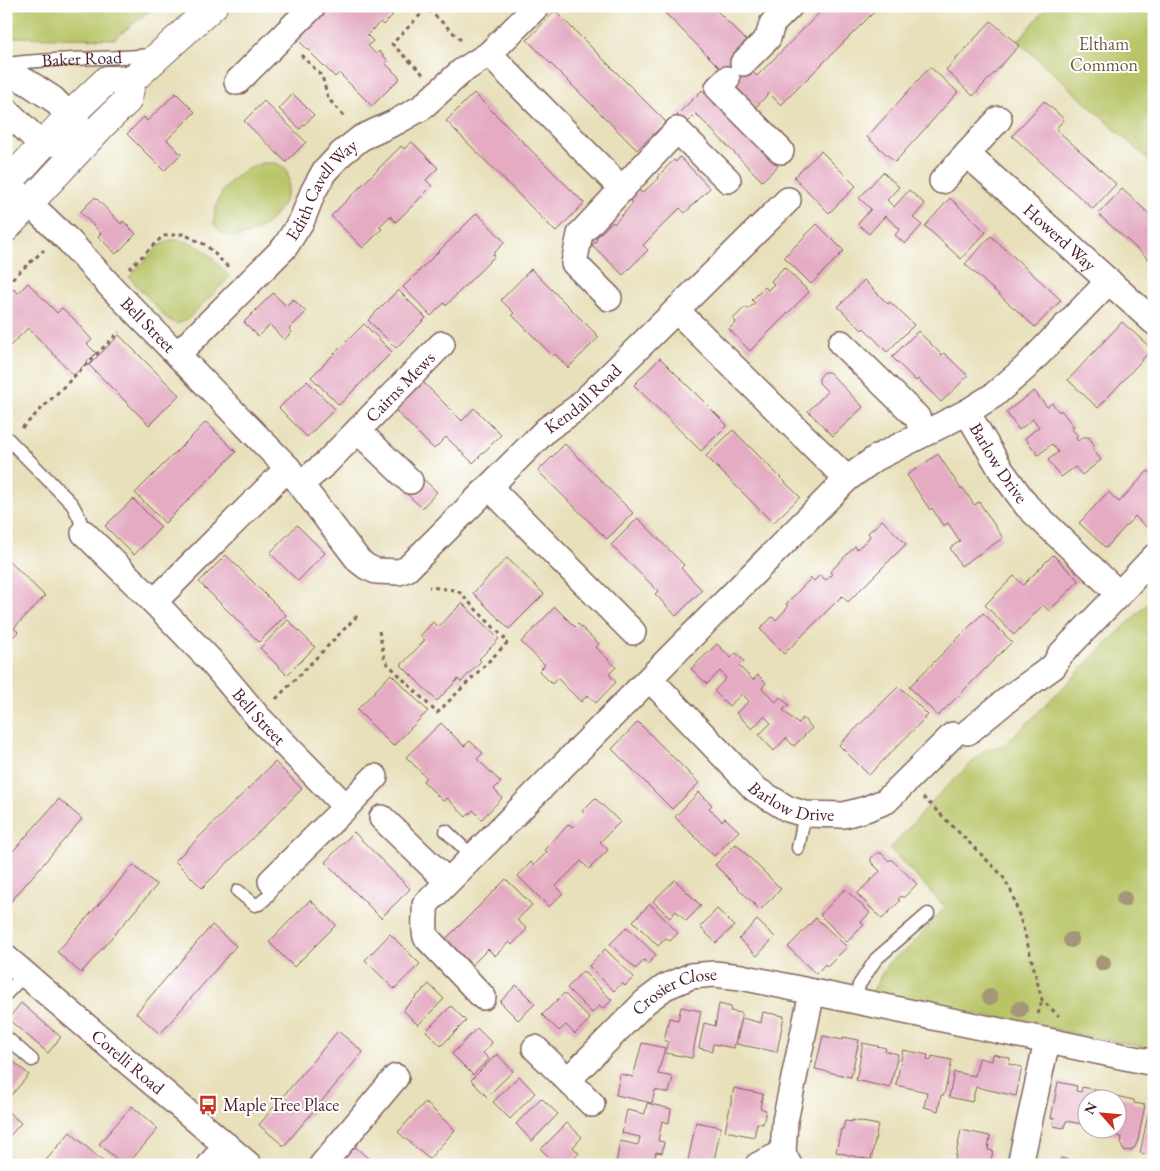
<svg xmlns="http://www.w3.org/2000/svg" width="1160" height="1171" font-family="'EB Garamond',serif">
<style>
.green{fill:#b8c466;stroke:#817248}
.building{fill:#e4abc3}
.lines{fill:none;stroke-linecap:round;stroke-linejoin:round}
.service-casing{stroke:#81635d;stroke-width:15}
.minor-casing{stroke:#81635d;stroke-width:28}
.primary-casing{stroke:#81635d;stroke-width:30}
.path{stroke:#81635d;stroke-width:3;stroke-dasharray:4 4;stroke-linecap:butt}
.service{stroke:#fff;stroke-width:12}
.minor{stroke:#fff;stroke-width:25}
.primary{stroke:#fff;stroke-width:28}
.tree{fill:#a69677}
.labels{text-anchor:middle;stroke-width:4;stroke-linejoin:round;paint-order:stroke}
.park-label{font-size:18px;fill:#705940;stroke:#fff}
.street-label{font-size:18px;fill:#4a1f2b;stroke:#fff}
.poi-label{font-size:18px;fill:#4a1f2b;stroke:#fff;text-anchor:start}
</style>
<rect width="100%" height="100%" fill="#fff"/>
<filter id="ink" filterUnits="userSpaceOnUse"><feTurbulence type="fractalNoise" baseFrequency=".02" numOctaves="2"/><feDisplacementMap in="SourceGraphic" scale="10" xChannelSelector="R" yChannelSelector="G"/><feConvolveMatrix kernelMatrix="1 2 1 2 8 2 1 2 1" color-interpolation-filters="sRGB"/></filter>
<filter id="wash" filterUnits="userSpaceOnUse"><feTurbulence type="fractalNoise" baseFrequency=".0096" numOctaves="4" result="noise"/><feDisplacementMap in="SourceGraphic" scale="20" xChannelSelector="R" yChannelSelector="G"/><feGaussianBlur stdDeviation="1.12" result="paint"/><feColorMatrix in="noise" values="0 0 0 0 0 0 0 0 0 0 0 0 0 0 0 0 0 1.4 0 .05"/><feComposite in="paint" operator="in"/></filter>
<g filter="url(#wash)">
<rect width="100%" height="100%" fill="#e7e0ba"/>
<path class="green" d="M6 6H156L114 39 6 37Z
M1048 6H1154V165L1018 41Z
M262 163H277L286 169C303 208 236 261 214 224 213 194 234 171 262 163Z
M171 240C200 239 212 258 230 277L187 320 177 324 167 319 129 277 159 246Z
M1154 597V1049L871 994 888 963 911 946 945 907 890 849 936 797 985 750 1006 744Z"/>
<g id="blocks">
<path class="building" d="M332 6H336L340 10 343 6H396L390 13 393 15 383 25 380 22 367 35 373 41 368 46 376 54 379 51 388 61 385 63 400 78 372 106 339 73 335 77 298 40Z
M658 6H712L751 45 738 58 757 76 826 6H875L877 9 781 105 769 93 756 107 722 74 724 72Z
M555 11 666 122 637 150 527 40Z
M991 21 1019 46 973 96 946 70Z
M930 67 958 92 895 162 867 137Z
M702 90 778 166 762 181 696 114 686 124 677 115Z
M176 93 195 112 167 140 181 154 164 171 127 134 144 117 147 121Z
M474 93 584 203 556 232 446 121Z
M293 94 314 115 300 129 279 109Z
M264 101 306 142 286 162 244 121Z
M1044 101 1064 119 1056 129 1116 184 1093 209 1012 136Z
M412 142 438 168 426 180 432 186 396 222 390 216 379 227 382 229 363 248 331 216 401 146 404 149Z
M821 151 856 186 829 213 794 177Z
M680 157 710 188 685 213 680 208 643 245 648 250 623 275 592 245 597 240 596 238 612 222 614 224 633 203 629 199 639 190 642 193 659 178 657 177 674 160 676 162Z
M883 172 899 187 887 200 894 207 909 190 925 204 913 218 922 225 905 244 895 235 900 229 885 216 869 234 858 224 871 209 859 198Z
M1122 189 1154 218V264L1098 214Z
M95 197 121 224 123 221 136 234 116 254 98 236 101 233 80 212Z
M950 198 986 232 961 259 925 226Z
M477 213 505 242 493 254 495 256 458 293 446 306 444 303 431 316 403 287Z
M817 224 844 251 811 284 784 257Z
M991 236 1061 300 1035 327 965 264Z
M784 267 809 292 750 351 729 329 736 322 733 319 745 307 748 309 755 303 752 300 765 287 768 290 774 284 771 281Z
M531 269 599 337 568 368 555 354 553 356 512 315 514 313 501 300Z
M864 280 888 304 890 302 914 325 887 352 864 328 862 330 838 307Z
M28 283 57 313 62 308 73 318 92 340 87 344 96 353 74 375 28 328 6 350V297L14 289 18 293Z
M398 290 426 318 396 348 368 320Z
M273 293 286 306 293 299 306 312 289 329 292 332 284 340 270 325 258 336 244 322Z
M1122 322 1152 349 1098 408 1068 380Z
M364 324 392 352 339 405 311 377Z
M918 331 942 355 944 353 968 376 941 402 918 379 916 381 892 357Z
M119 335 179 395 149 425 89 365Z
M660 358 727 425 701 451 634 385Z
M824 372H829L863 407 833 436 808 411 828 392 819 383V378Z
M421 380 462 421 474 408 501 435 473 463 446 437 434 449 393 408Z
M307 381 335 409 307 437 279 408Z
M1034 391 1047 407 1052 403 1059 412 1061 410 1074 427 1071 428 1078 436 1076 438 1078 441 1083 437H1089L1094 445 1093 450 1101 460 1082 475 1075 467 1061 477 1048 460 1058 452 1052 444 1038 455 1025 438 1039 427 1033 419 1019 430 1006 412Z
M206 422 236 452 165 523 135 493Z
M733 430 800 497 773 523 706 456Z
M565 444 633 513 607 539 538 471Z
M938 454 961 489 963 488 974 505 979 502 1003 538 961 566 950 548 960 541 948 523 943 526 932 508 930 510 907 475Z
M1148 471 1154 476V518L1146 527 1135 516 1106 548 1079 523 1108 492 1119 502Z
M421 477 437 492 422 508 406 493Z
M133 499 161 527 134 555 105 526Z
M638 518 684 565 681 568 702 590 676 616 655 594 658 591 611 545Z
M882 520 906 544 848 602 842 596 784 654 760 629 772 617 776 620 788 607 786 604 811 578 814 581 820 575 826 580 832 574 830 572 855 546 857 549 865 542 870 536 868 533Z
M297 525 325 553 298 581 270 553Z
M226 555 286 615 259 642 199 582Z
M1053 555 1079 581 1049 611 1043 605 1014 635 985 605 1014 576 1023 585Z
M6 558 45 596 14 628 18 632 6 644Z
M507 558 544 594 509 629 473 593Z
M462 603 499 639 479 659 481 661 461 682 458 679 437 701 401 665 425 640 420 636 433 622 438 627Z
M555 607 575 627 578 624 599 644 596 647 616 667 609 674 616 682 596 703 588 695 581 702 557 678 552 684 539 671 545 665 521 642Z
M983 613 1012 642 938 716 909 687Z
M288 620 315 647 287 675 260 648Z
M717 644 731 658 736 653 744 661 739 666 753 680 758 675 766 683 762 688 776 702 780 697 789 705 783 710 798 724 803 718 812 728 794 746 786 738 774 751 759 735 771 723 764 716 752 729 736 713 749 701 742 694 729 706 714 691 726 678 720 671 707 684 691 669Z
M391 674 428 711 393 746 357 710Z
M899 686 928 715 869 775 839 745Z
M638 722 699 783 672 809 612 749Z
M441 723 464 746 470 741 483 753 477 759 501 782 494 789 502 798 482 819 473 810 466 817 447 798 443 801 423 781 426 777 406 757Z
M275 762 302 789 202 888 175 861Z
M699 792 712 805 709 808 722 821 725 818 739 831 714 856 675 817Z
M595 798 620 822 600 842 608 850 589 869 581 861 556 886 563 893 549 907 518 876 531 862 534 865 547 852 544 850 569 824 572 827 585 814 582 811Z
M59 799 82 819 6 907V859Z
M354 832 410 889 381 918 325 862Z
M736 844 781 889 760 910 715 865Z
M877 853H881L889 861 891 859 917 884 903 898 901 896 898 900 900 901 882 919 857 894 880 871 871 862V858Z
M133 865 157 885 81 973 57 952Z
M506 879 532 905 517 920 527 929 512 945 509 942 495 956 488 949 472 965 446 939Z
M675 880 701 906 686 921 676 911 670 918 653 901Z
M845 889 870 913 861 922 864 925 847 942 820 915Z
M310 900 336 925 294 967 269 942Z
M650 904 678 933 670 941 666 938 658 946 633 921Z
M717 909 734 926 716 943 700 927Z
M816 918 847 947 827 967 825 964 816 974 788 947Z
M757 920 775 937 757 956 739 939Z
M212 925 236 946 160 1034 136 1013Z
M627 927 656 955 648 964 644 960 636 969 610 944Z
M390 934 420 964 394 989 365 960Z
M605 949 634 977 625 986 622 983 614 991 589 966Z
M583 971 612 1000 603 1009 599 1006 592 1013 567 988Z
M429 984 444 999 418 1025 403 1010Z
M516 985 535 1004 518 1020 500 1002Z
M564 993 590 1019 575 1034 566 1025 559 1031 542 1015Z
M21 1003 61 1037 48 1053 8 1019Z
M719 1004 731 1007 730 1011 742 1013 734 1048 713 1044 712 1051 699 1048 704 1023 715 1026Z
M451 1006 466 1021 441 1046 426 1031Z
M681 1007 701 1011 692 1058 665 1053 668 1041H664L669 1018 678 1020Z
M763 1012 784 1016 777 1052 736 1044 742 1018 761 1023Z
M477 1028 492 1043 483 1053 489 1059 473 1075 452 1054Z
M338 1031 363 1052 284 1146 259 1125Z
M823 1036 843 1040V1037L859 1040 851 1077 815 1069Z
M642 1043 665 1048 658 1074 673 1077 669 1093 655 1090 652 1103 616 1095 620 1074 633 1077Z
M863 1043 886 1048 885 1051 898 1054 890 1088 856 1080Z
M903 1050 928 1055 927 1060 931 1061 932 1056 952 1060 944 1095H941L938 1111 924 1107 927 1092 896 1085Z
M497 1054 513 1071 487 1097 471 1080Z
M993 1054 1010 1058 1009 1064 1022 1067 1016 1096 976 1087 972 1102 949 1097 954 1072 975 1076 979 1058 992 1061Z
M6 1055 29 1075 6 1101Z
M519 1076 535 1093 510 1119 493 1102Z
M1058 1082 1077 1086 1076 1091 1081 1092 1082 1087 1106 1092 1105 1098H1088V1125L1066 1121 1064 1128 1053 1126 1055 1118H1051Z
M734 1088 763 1094 760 1108 766 1110 763 1124 757 1123 754 1137 725 1131Z
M1111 1095 1134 1100V1103L1145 1105 1138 1140 1135 1147 1130 1151 1123 1150 1121 1144 1122 1137 1103 1133 1104 1128H1118V1098H1111Z
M541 1098 558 1114 532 1141 516 1124Z
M425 1102 455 1130 429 1159 398 1132Z
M647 1103 671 1109 669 1123 662 1121 658 1141 664 1142 662 1153 656 1152 653 1165 616 1164 620 1141 638 1145 640 1137 622 1133 627 1110 645 1114Z
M1150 1105H1154V1156L1140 1153Z
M132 1106 158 1129 127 1165H124L99 1144Z
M6 1110 21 1123 6 1140Z
M852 1120 878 1125 871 1160 836 1152 841 1129H843L845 1121 852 1122Z
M696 1122 721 1127 713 1165H687Z
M567 1123 582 1137 573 1147 579 1153 568 1165H557L541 1149Z
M961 1130 990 1136 988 1150 993 1151 990 1165H954Z
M70 1132 107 1165H42Z
M353 1145 376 1165H336Z
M1061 1158 1087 1164V1165H1059Z
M840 1159 865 1164V1165H839Z"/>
</g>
</g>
<g filter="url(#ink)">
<use href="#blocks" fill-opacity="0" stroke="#81635d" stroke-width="1"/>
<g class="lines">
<defs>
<g id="service">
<path id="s1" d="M6 64C55 58 104 59 153 55"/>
<path d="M6 437 72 504 79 517 84 533"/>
<path d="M446 831 473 857"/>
<path d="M798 848 805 814"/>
<path d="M238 891 255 905 259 904C267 898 274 891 271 881"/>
<path d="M6 994 25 974"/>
<path d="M856 1001 859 985 876 959 928 914"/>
<path d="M6 1037 32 1060"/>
</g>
<g id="minor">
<path d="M489 54 622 189"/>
<path d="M743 63 768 38 772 24 790 6"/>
<path d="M6 72 27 82 53 99 91 137"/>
<path d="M727 79 718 88 781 151"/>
<path d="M237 82 313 6"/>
<path d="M6 110 42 145 91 137"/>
<path id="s2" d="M999 119 967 154 1154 322"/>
<path d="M942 181 967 154"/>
<path id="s3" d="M14 189 69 241 112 288 288 468 359 561 367 567 376 571 399 572 407 569 489 487 633 632"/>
<path d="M609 298 574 263 580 234 677 130 728 180"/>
<path d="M677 311 847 479"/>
<path d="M841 343 917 417 923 433"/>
<path id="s4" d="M178 354 285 247 302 220 313 192 324 172 342 153 361 138 396 122 421 108 462 71 489 54 537 6"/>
<path id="s5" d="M967 412 1001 470 1027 506 1119 594 1154 557"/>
<path d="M358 431 410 481"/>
<path id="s6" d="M288 468 154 602 210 660 258 717 346 807 375 777"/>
<path id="s7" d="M301 484 326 463 442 344"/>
<path id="s8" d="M489 487 547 429 577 408 788 200"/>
<path d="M84 533 154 602"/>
<path id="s9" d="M650 679 755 789 788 809 805 814 844 815 866 809 886 801 953 735"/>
<path d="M968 732 1012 696 1054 666 1060 655 1119 594"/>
<path d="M382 818 447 881"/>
<path d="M271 881 346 807"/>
<path id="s10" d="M6 958 249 1165"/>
<path d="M483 997 426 937C423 926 426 916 425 905L847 479 876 458 967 412 994 395 1025 368 1109 281"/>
<path d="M535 1048 592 1104"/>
<path id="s11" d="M568 1080 645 1002 665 987 691 976 714 974 741 977 1154 1063"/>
<path d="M210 1165 226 1145"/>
<path d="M322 1165 396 1077"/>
<path d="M758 1165 783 1153"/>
<path d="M789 1165 783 1153 785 1121 812 992"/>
<path d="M1020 1165 1047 1041"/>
</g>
<path id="primary" d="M6 185 69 116 107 80H132
M6 228 103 124 127 101 132 80 213 6"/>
</defs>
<use href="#service" class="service-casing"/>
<use href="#minor" class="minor-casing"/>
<use href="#primary" class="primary-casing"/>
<path class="path" d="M301 55 322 76 328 98 345 118
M423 74 392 44 427 8 462 41
M129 269 163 236 183 234 206 245 230 269
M6 284 44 250
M22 428 119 332
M379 631 385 661 437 713 508 642 459 592 455 590 429 587
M276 699 358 615
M923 797 1002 875 1012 893 1025 934 1042 1000 1059 1016
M1038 1014 1042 1000
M6 1153 21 1165"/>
<use href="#service" class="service"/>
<use href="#minor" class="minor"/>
<use href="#primary" class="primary"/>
</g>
<g class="tree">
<circle cx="1124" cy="899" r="8"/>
<circle cx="1071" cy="940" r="8"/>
<circle cx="1103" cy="963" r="8"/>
<circle cx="990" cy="997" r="8"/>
<circle cx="1020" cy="1009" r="8"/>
</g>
</g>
<defs>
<symbol id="bus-bare" viewBox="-9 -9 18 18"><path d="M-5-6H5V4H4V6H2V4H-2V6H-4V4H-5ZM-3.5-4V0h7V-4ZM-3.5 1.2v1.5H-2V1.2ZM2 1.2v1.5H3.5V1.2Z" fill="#c8321e" stroke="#fff" stroke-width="2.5" paint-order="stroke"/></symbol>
</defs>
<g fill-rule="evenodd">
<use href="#bus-bare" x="194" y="1091" width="28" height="28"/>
</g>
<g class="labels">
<g class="park-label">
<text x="1104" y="50">Eltham<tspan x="1104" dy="21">Common</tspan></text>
</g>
<g class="street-label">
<text dy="6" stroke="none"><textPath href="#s1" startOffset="76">Baker Road</textPath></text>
<text dy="6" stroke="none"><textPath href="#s4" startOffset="220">Edith Cavell Way</textPath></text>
<text dy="6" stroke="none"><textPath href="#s2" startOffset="172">Howerd Way</textPath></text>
<text dy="6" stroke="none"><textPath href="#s3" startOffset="191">Bell Street</textPath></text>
<text dy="6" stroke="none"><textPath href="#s7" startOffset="139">Cairns Mews</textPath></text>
<text dy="6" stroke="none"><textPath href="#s8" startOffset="129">Kendall Road</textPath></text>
<text dy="6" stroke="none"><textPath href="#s5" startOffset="60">Barlow Drive</textPath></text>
<text dy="6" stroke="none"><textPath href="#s6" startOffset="345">Bell Street</textPath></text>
<text dy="6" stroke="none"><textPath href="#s9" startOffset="192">Barlow Drive</textPath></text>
<text dy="6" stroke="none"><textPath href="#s11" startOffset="142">Crosier Close</textPath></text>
<text dy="6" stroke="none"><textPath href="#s10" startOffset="160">Corelli Road</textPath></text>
</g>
<g class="poi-label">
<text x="223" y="1111">Maple Tree Place</text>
</g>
</g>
<rect width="1160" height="1171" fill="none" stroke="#fff" stroke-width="25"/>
<g transform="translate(1102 1114) rotate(297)"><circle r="24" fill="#ffffff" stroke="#b7a5aa"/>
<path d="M0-4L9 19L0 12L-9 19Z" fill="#c8321e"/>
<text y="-8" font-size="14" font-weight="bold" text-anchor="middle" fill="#4a1f2b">N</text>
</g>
</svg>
